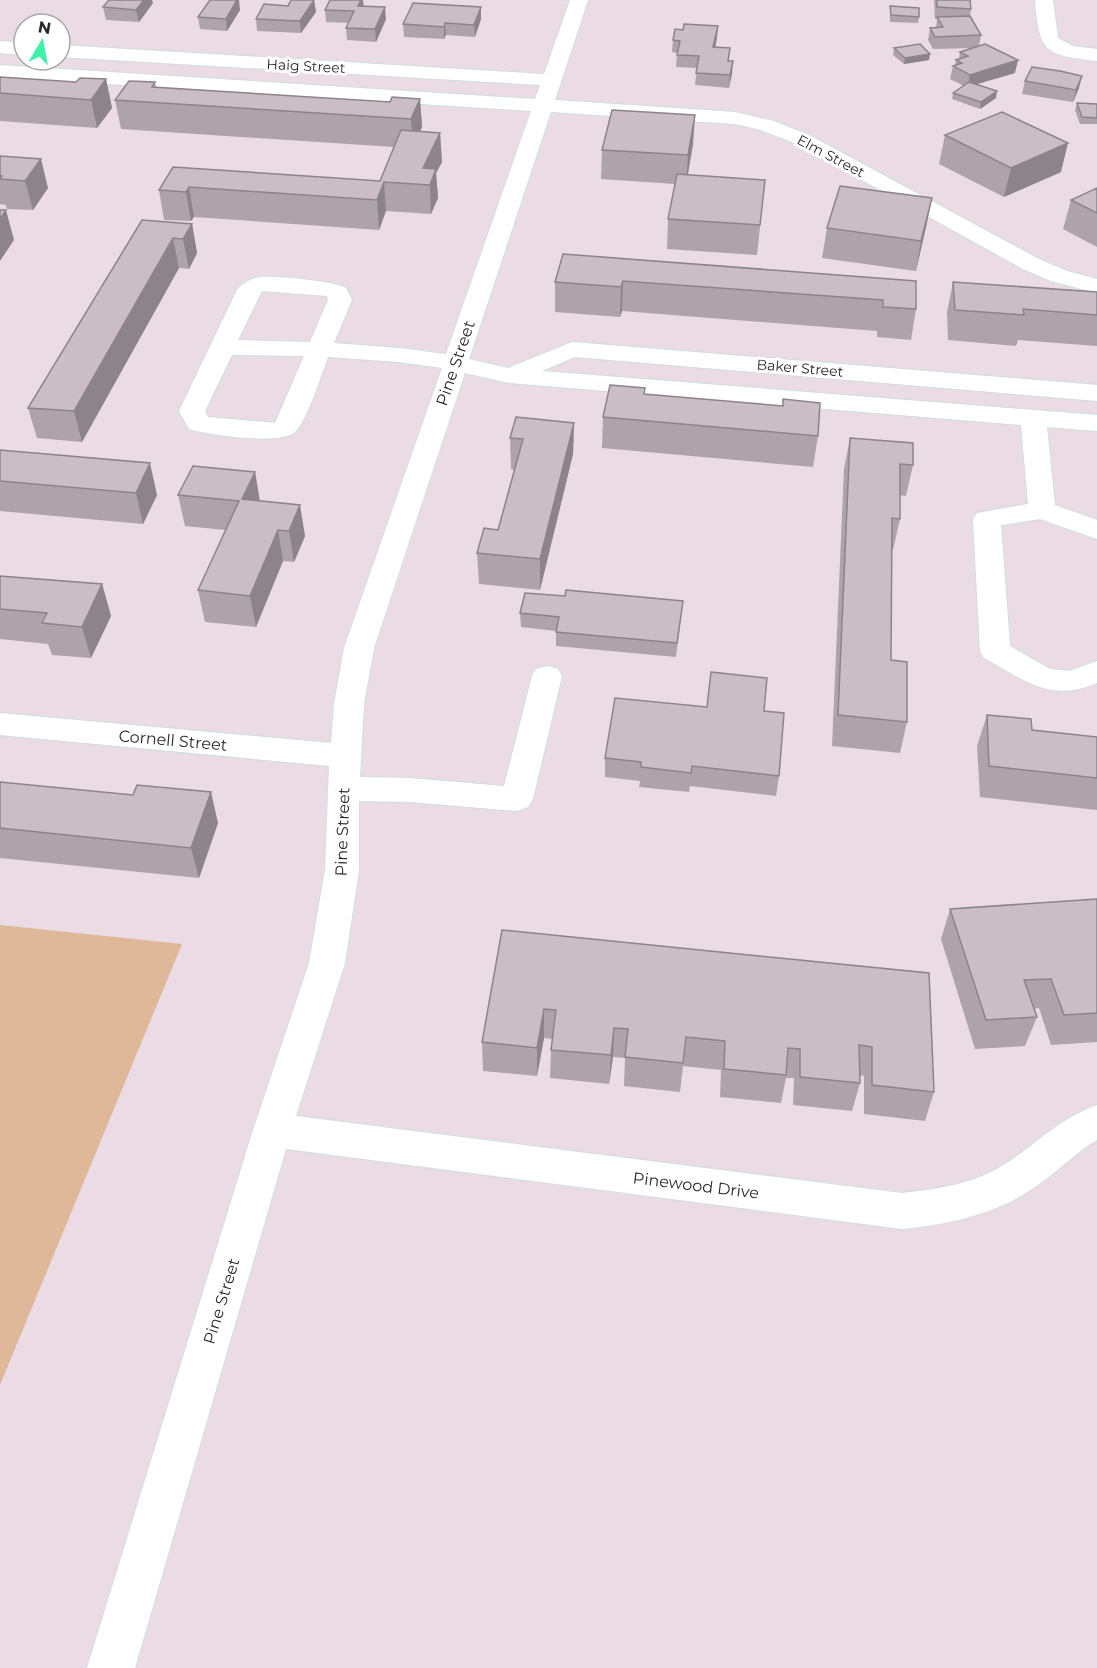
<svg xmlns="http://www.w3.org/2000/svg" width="1097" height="1668" font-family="Montserrat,sans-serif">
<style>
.green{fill:#dfb799}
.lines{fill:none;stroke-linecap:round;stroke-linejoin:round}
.minor-casing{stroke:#d0e1da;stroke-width:2}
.minor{fill:#fff;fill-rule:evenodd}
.wall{fill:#aea3a9}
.shaded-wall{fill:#8d848a}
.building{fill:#cabdc5;stroke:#8d848a;stroke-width:1.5}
.labels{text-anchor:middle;stroke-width:6;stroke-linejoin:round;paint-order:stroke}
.far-street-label{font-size:14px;fill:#292929;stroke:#fff}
.street-label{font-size:16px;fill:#292929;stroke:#fff}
</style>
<rect width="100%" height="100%" fill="#ebdbe5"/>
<path class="green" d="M0 925 182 944 0 1385Z"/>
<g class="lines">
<defs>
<path id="minor" d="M570 0H588L555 100 735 112 774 121 811 136 1039 259 1067 271 1097 279V293L1051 281 1023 269 797 144 761 130 735 124 551 112 469 359 508 368 572 342 1097 385V401L575 357 542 371 1097 415V431L1047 427 1055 505 1097 520V539L1040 519 1001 525 1010 646 1050 669 1069 671 1097 661V683C1051 703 1024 680 984 658L980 651 973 519 977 513 1028 504 1021 425 509 383 465 373 374 648 364 704 360 777 410 778 504 786 532 676 536 669 547 666 558 669 562 676 533 799 528 807 517 811 410 802 359 801V870L345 963 296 1116 902 1193C936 1189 970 1185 1000 1167 1037 1145 1054 1121 1097 1105V1140C1075 1153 1058 1171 1038 1185 998 1214 950 1224 902 1229L286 1149 135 1668H87L253 1130 309 963 325 870 329 766 0 735V713L331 743 334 704 344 648 442 368 399 362 328 357C322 373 306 424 294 433 277 445 209 435 189 429L179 411 237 290C243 282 252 278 262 277 276 276 334 281 346 288L352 300 334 343 399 348 446 354 531 111 0 77V65L535 99 540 85 60 57V45L544 74ZM262 291 327 296 328 300 310 342 238 340ZM232 355 304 356 275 423 208 417 205 411Z
M1035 0H1053L1058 38 1073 46 1097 49V61C1045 55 1039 53 1035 0Z
M0 41 24 43V55L0 53Z"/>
</defs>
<use href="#minor" class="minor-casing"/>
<use href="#minor" class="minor"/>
</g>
<path class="wall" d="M314 0 316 12 301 33 257 31 256 19Z
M934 0H970L971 9 970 16 981 35 979 46 1015 73 977 84 996 98 980 109 952 99 953 93 964 86 950 79 953 66 955 65 956 60 959 59 960 52 974 48 933 49 928 40 930 28H936L937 19H935Z
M153 3 139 22 106 20 103 7Z
M363 6 386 19 376 42 347 40 346 28 349 23 326 22 325 10Z
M890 6 919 17 918 23 890 22Z
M481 7V19L475 37 446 35 444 39 404 37 403 24Z
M240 10 227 31 200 29 198 17Z
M718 26 715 47 729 61H733L729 88 695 85 697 68 676 67 677 53 672 52 673 40 683 30Z
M894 48 929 60 904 64 893 55Z
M0 77 76 82 106 79 112 108 97 128 0 121Z
M1025 81 1079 88 1073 102 1022 94Z
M155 82 156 87 390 102 420 99 422 127 420 132 440 133 442 162 436 173 438 198 431 214 386 211 379 230 194 217 191 221 164 220 159 190 173 167 380 181 394 147 121 129 115 100Z
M1077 103 1097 104V124H1080L1075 110Z
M945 135 1061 172 1004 197 939 164Z
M693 144 688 175 765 180 757 255 667 249 668 219 675 184 601 179 602 150Z
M0 156 48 188 33 210 7 209 6 205 0 204Z
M1097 188V247L1063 229 1071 200Z
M932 198 926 227 916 271 822 258 827 228Z
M142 220 192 224 197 253 189 269 179 268 82 442 37 438 28 408Z
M563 254 916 281V309L911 340 877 337V331L622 311 620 317 555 312V282Z
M953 282 1097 292V346L1018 340 1016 346 948 340 947 312Z
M645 388V394L818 436 813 467 602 448 603 417Z
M574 423 573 454 540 590 479 584 477 553 498 530 514 470 511 469 510 438Z
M850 438 913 465 906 496 900 495V519L893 550H892L891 660 907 722 900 753 832 746 844 469Z
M0 450 157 495 143 524 0 511Z
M255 472 260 501 305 536 294 562 283 561 256 627 205 622 198 590 226 530 185 526 178 495Z
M0 576 102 584 111 616 91 658 52 655 48 644 0 639Z
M565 596 683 601 676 657 556 646V631L521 627 520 613Z
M707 707 764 711 779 776 776 796 690 786 689 792 639 787 640 781 605 777V758Z
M987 715 1032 730 1097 737V810L980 797 977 746Z
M0 782 218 823 199 878 0 858Z
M1097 899V1042L1051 1045 1039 1008 1034 1009 1037 1017 1025 1046 975 1049 941 939 950 909Z
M502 930 929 973 934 1092 925 1121 864 1114V1076L860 1075V1083L852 1111 793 1105 794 1078H786L781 1103 720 1097 721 1070 683 1066 680 1092 624 1086 625 1058 613 1057 609 1084 550 1078 551 1050 552 1039 544 1038 537 1076 483 1071 482 1042Z"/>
<path class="shaded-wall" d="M144 0H152L153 3 139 22 136 10Z
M237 0H239L240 10 227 31 226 19Z
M314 0 316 12 301 33 300 21Z
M361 0H363L364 8 358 6Z
M385 7 386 19 376 42 375 29Z
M481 7V19L475 37 474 25Z
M445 23 446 35 444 39V27Z
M718 26 717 38 713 60V47Z
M930 54 929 60 904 64 905 58Z
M1018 60 1015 73 967 87 970 75Z
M733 61 732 74 729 88 730 75Z
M1082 76 1079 88 1073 102 1076 90Z
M106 79 112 108 97 128 91 100Z
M997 91 996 98 980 109 981 102Z
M420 99 422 127 413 148 411 119Z
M695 115 693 144 686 184 688 155Z
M440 133 442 162 436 173 438 198 431 214 430 185 423 168Z
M1068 143 1061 172 1004 197 1011 168Z
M41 159 48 188 33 210 25 181Z
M384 182 386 211 379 230 377 200Z
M189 187 194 217 191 221 186 192Z
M932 198 926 227 916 271 921 241Z
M6 210 14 240 0 261V219Z
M192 224 197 253 189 269 183 239Z
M173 238 179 268 82 442 74 411Z
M623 281 622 311 620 317 621 287Z
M574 423 573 454 540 590V559Z
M150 463 157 495 143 524 136 493Z
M255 472 260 503 242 499Z
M300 505 305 536 294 562 289 531Z
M278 530 283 561 256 627 250 596Z
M102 584 111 616 91 658 82 627Z
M211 792 218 823 199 878 191 848Z
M544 1009V1038L537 1076V1048Z
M614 1028 613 1057 609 1084 611 1055Z"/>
<path class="building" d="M109 0H144L136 10 103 7Z
M210 0H237L226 19 198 17Z
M291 0H314L300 21 256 19 264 4 288 6Z
M330 0H361L358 6 385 7 375 29 346 28 354 11 325 10Z
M937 0H970L971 9 937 7Z
M413 3 481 7 474 25 445 23 444 27 403 24Z
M890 6 919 8V17L891 15Z
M970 16 981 35 935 37 930 28 943 27 937 17Z
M684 24 718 26 713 47 730 48 728 61H733L730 75 696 73 699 56 677 55 680 41 673 40 675 29 683 30Z
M920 44 930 54 905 58 894 48Z
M985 44 1018 60 970 75 953 66 962 63 956 60 968 56 960 52Z
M1032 67 1060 71 1082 76 1076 90 1025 81Z
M0 77 76 82 80 78 106 79 91 100 0 93Z
M129 81 155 82 152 87 390 102 392 97 420 99 411 119 115 100Z
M969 82 997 91 981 102 953 93Z
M1077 103 1097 104V118L1082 117Z
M612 110 695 115 688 155 602 150Z
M1002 112 1068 143 1011 168 945 135Z
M401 130 440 133 423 168 436 169 430 185 384 182 377 200 189 187 186 192 159 190 173 167 380 181Z
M0 156 41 159 25 181 0 179 2 176H0Z
M677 174 765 180 760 225 668 219Z
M840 186 932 198 921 241 827 228Z
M1097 188V213L1071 200Z
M0 210H6L0 219Z
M142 220 192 224 183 239 173 238 74 411 28 408Z
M563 254 916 281V309L883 307V300L623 281 621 287 555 282Z
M953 282 1097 292V315L1023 309 1024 315 955 310Z
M610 385 645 388 644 394 783 406V399L820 403 818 436 603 417Z
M516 417 574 423 540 559 477 553 484 528 498 530 523 439 510 438Z
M850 438 913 443V465L900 464V519L892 518 891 660 907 662V722L838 715Z
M0 450 150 463 136 493 0 481Z
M193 466 255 472 242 499 300 505 289 531 278 530 250 596 198 590 239 501 178 495Z
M0 576 102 584 82 627 42 623 47 613 0 609Z
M566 590 683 601 677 643 556 632 559 617 520 613 525 593 565 596Z
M711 672 767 678 764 711 784 713 779 776 692 766 691 773 641 767V762L605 758 615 698 707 707Z
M987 715 1031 719 1032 730 1097 737V778L989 766Z
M0 782 133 795 137 785 211 792 191 848 0 828Z
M1097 899V1013L1064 1015 1051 979 1024 980 1037 1017 986 1020 950 909Z
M502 930 929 973 934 1092 872 1085V1047L859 1045 860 1083 800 1077V1049L788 1048 786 1075 724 1069 725 1041 686 1037 683 1063 625 1057 628 1029 614 1028 611 1055 551 1050 556 1010 544 1009 537 1048 482 1042Z"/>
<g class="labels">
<g class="far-street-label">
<text transform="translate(306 66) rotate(3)" y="5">Haig Street</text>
<text transform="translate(831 156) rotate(28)" y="5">Elm Street</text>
<text transform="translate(800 368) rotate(5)" y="5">Baker Street</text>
</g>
<g class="street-label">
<text transform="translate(455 363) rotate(-71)" y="6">Pine Street</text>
<text transform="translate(173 740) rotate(5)" y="6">Cornell Street</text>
<text transform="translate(342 832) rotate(-88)" y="6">Pine Street</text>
<text transform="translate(696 1185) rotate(7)" y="6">Pinewood Drive</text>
<text transform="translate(221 1301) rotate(-73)" y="6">Pine Street</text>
</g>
</g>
<g transform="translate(42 42) rotate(10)"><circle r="28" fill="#ffffff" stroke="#a9a9a9" stroke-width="1.5"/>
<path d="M0-4.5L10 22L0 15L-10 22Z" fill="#40f2a9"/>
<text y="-9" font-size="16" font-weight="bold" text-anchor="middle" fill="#292929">N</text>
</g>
</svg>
